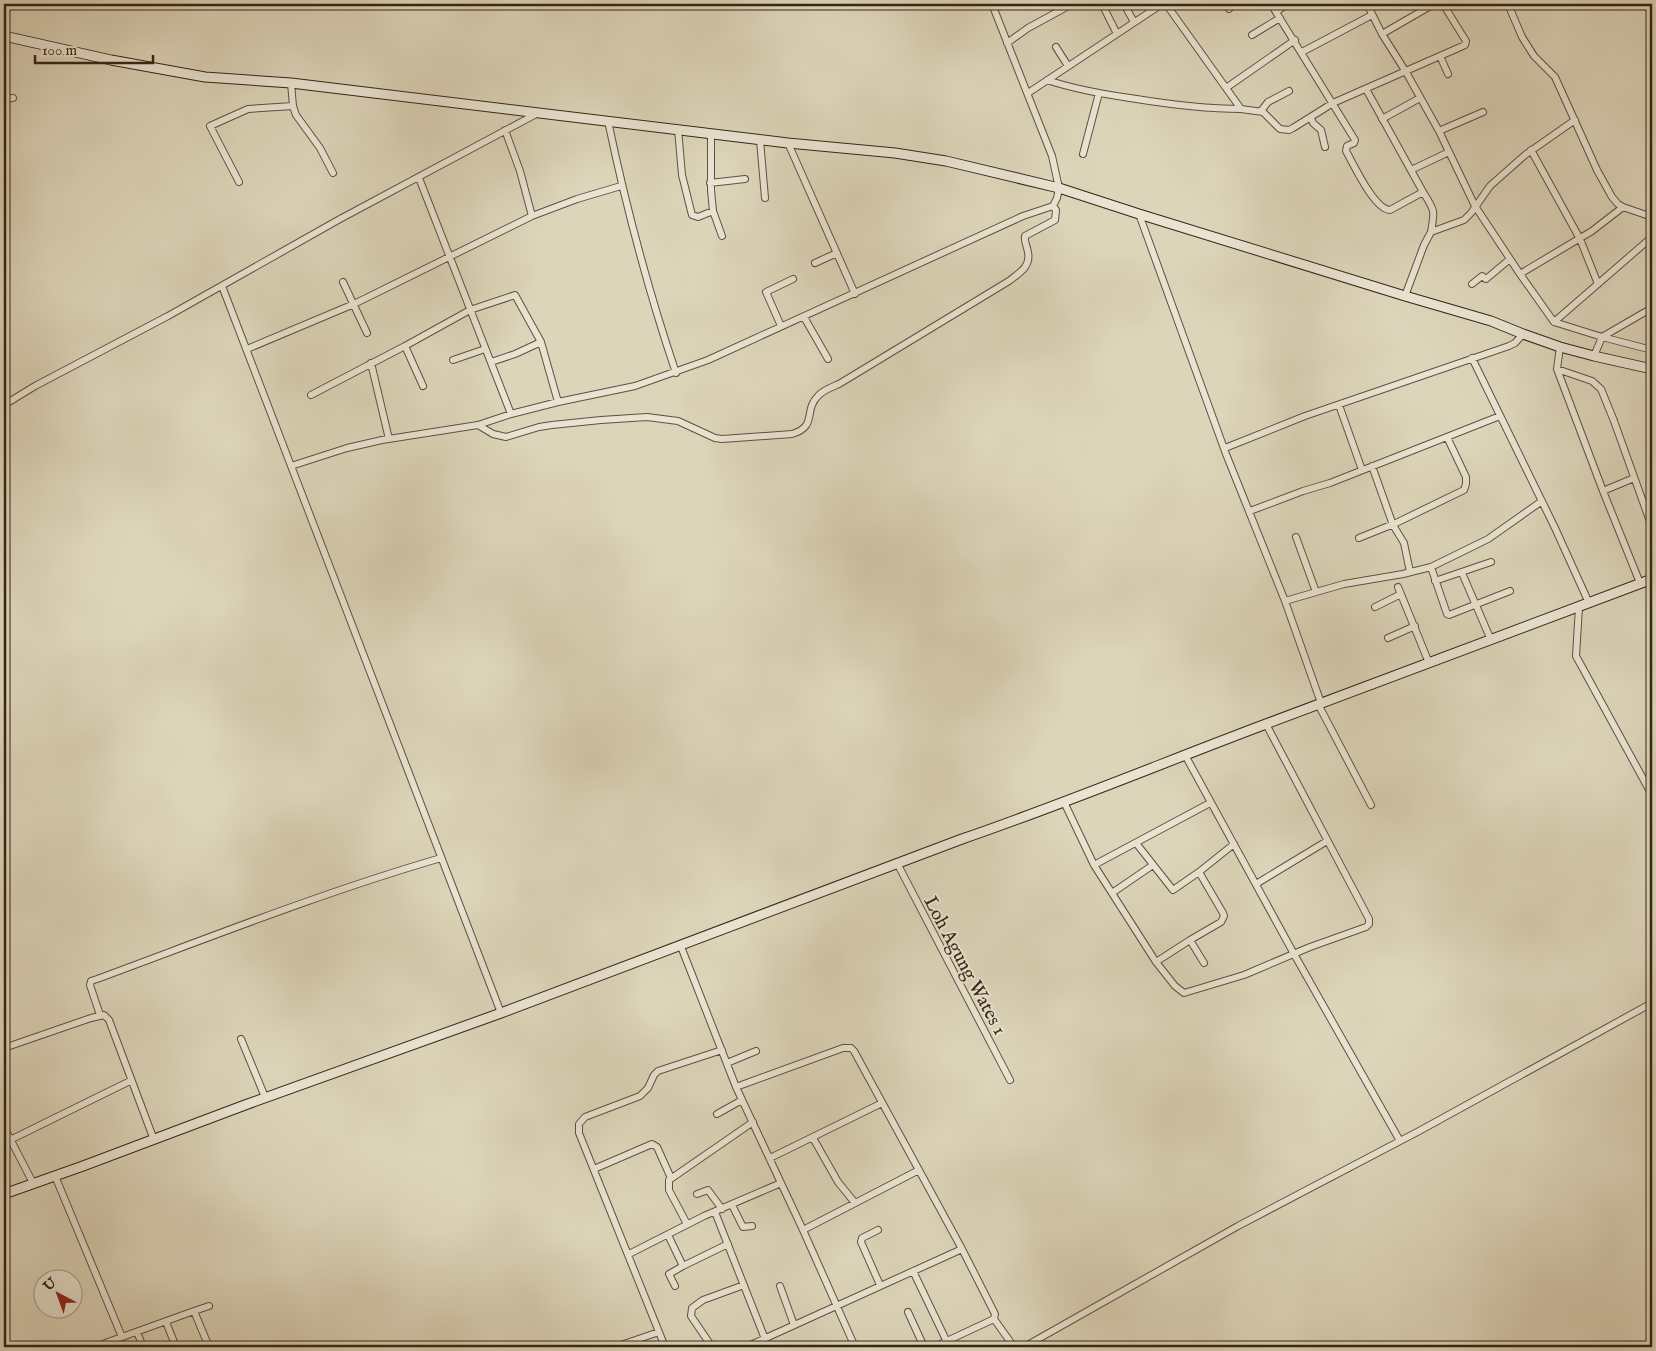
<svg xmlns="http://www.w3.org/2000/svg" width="1656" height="1351" font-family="'IM FELL English',serif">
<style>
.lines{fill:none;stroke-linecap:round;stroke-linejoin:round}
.street-casing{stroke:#60503e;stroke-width:8}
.secondary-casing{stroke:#372414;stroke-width:11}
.street{stroke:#e9e4d2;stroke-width:6}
.secondary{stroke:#e9e4d2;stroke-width:9}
.labels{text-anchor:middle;stroke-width:4;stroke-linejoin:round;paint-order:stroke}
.street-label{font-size:19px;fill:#372414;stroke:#e9e4d2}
</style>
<rect width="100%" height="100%" fill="#ddd5ba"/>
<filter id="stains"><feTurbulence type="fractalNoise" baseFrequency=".004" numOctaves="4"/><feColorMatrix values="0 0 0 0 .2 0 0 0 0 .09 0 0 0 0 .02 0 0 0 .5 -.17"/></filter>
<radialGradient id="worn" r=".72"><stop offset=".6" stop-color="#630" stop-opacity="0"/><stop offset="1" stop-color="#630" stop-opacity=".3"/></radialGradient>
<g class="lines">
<defs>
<path id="street" d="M1102 4 1117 34
M1124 4 1134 22
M1166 4 1241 109 1263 112 1280 129 1289 130 1293 128 1333 103 1465 45 1466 41 1443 4
M1225 4 1229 9
M1271 4 1355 140 1354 143 1347 146 1346 151C1354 165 1374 209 1390 210L1423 192
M1367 4 1382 34 1406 72 1439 131 1475 206 1520 274 1554 322 1602 337 1652 350
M1508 4 1522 37 1534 56 1555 77 1597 170 1612 197 1618 204 1623 207 1652 217
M1276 12 1287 4
M1382 34 1434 4
M1252 35 1280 18
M1007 43 1028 28 1072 4
M1056 47 1068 66
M1302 52 1372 15
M1440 56 1448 74
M1047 80C1074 89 1102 94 1130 98 1167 104 1203 109 1241 109
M291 83 293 106 296 115 320 148 333 173
M1226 88 1295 40
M1366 89 1423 192C1435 211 1435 210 1431 232
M1028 93 1162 4
M4 99 13 98
M1261 111 1268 102 1289 91
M1311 118 1313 123 1321 130 1325 147
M1382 119 1420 98
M608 121C626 207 648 290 676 373
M678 129 682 175 692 215 698 217 713 211
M505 130 520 171 532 216
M1439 131 1483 112
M711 133V190L713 211 722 236
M760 140 765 198
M788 143 855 294
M1531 150 1580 239 1598 284
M1083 154 1099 93
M1411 170 1449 152
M419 178 511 414
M239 182 210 126 248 109 293 106
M710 183 745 179
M1139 214 1226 454 1285 601 1321 703
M815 263 837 253
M1520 274 1592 231 1623 207
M343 282 367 333
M1472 284 1482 276 1486 279 1510 259
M222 286 501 1013
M1405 296 1424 245 1431 232 1464 220 1471 213 1490 186 1525 155 1575 120
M804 317 828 359
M1554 322 1652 237
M781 326 766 292 793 279
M405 346 423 386
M1560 347 1557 369 1603 491 1640 583
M247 349 354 304 532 216 577 199 621 186
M1594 356 1602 337 1652 308
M1472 358 1555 528 1589 603
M453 360 485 349
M491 362 515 354 541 342
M371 363 389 439
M1557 369 1592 381 1601 389 1614 421 1652 527
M311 395 405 346 470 310 515 295 541 342 558 402
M4 405 35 386 168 316 340 219 538 113
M1339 405 1362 470
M478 425 493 434 506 437 539 427 552 425 601 420 647 417 678 421 715 438 722 439 792 434C818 426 803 411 818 396 823 390 832 387 839 384L1009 281C1019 273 1031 267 1028 252 1027 246 1024 242 1025 236L1055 220 1056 210 1053 206
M1225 448 1305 416 1509 346 1515 343 1523 334
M291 466 347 448 382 440 478 425 511 414 558 402 635 386 708 360 1023 216 1053 206 1057 198 1059 188 1052 156 992 4
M1372 466 1393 525 1404 543 1410 572
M1603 491 1634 478
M1250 511 1303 491 1330 483 1500 416
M1296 537 1316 592
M1359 538 1396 523 1464 490 1466 484V477L1447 437
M1431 567 1447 614 1449 615 1510 591
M1462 573 1491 640
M1435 581 1491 562
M1398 587 1429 663
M1285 601 1344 584 1403 574 1431 567 1488 539 1542 501
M1375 607 1401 594
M1579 607 1576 656 1652 795
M1388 638 1415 626
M1318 704 1371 805
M1185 755 1294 954 1400 1141
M1064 802 1094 865 1156 962 1175 986 1184 993 1244 975 1310 947 1366 927 1369 924V919L1266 724
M1136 843 1173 890 1199 872 1234 844
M897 863 1010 1080
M1094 865 1210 803
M1256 884 1327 841
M1112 893 1153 865
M1190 940 1204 963
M680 944 736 1087 803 1230 855 1347
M1156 962 1190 940 1221 922 1224 916 1223 913 1199 872
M100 1015 90 985 91 981 97 979C211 937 324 892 441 858
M241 1039 265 1097
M4 1048 91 1018 104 1015 109 1020 154 1140
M727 1063 756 1051
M736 1087 843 1048H851L854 1051 962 1249 995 1314 994 1319 934 1347
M717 1114 742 1100
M4 1127 33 1183
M813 1138 838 1182 855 1203
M10 1140 130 1081
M770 1158 882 1103
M594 1169 652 1144 657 1147 671 1178
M55 1176 122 1337 108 1342 110 1347
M697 1194 708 1190 722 1209
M732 1205 743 1227 752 1226
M715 1212 765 1339
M687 1224 669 1190V1180L753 1122
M803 1230 919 1170
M878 1230 862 1238 861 1242 880 1285
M668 1235 683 1266
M629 1254 704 1216 781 1183
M913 1271 947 1342
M675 1286 669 1274 683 1266 728 1244
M780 1286 794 1325
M194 1311 209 1306
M908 1312 924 1347
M994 1319 1014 1347
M166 1322 176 1347
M137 1332 143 1347
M122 1337 194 1311 209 1347
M97 1347 108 1342
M615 1347 659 1332
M665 1347 579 1133V1124L585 1117 640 1096 648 1088 654 1075 658 1071 722 1050
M712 1347 691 1316 692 1308 703 1300 744 1285
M746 1347 962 1249
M1024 1347 1238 1226 1421 1130 1652 1003"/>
<path id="secondary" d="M4 36 111 60 205 77 291 83 788 143 895 153 946 161 1059 188 1139 214 1405 296 1491 321 1523 334 1560 347 1594 356 1652 369
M4 1194 83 1166 245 1105 501 1013 962 839C1064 804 1165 762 1266 724 1395 675 1524 628 1652 579"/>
</defs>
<use href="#street" class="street-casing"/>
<use href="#secondary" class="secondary-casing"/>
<use href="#street" class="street"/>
<use href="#secondary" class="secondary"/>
</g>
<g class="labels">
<g class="street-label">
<text transform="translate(966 965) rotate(62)" y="7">Loh Agung Wates 1</text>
</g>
</g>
<rect width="1656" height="1351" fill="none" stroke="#ddd5ba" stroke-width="20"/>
<rect x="5" y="5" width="1646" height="1341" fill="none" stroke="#372414" stroke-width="2.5"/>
<rect x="10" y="10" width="1636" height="1331" fill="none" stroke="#372414"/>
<g transform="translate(58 1294) rotate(319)"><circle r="24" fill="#e9e4d2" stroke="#a29786"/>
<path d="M0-4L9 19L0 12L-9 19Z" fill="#8f2418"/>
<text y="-8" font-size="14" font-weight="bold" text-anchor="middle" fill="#372414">U</text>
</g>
<path d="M35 55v8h118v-8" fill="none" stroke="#372414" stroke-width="2.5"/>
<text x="42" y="55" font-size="15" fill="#372414" stroke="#e9e4d2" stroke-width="4" paint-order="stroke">100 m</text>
<rect width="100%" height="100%" filter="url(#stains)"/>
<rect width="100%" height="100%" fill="url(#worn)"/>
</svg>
